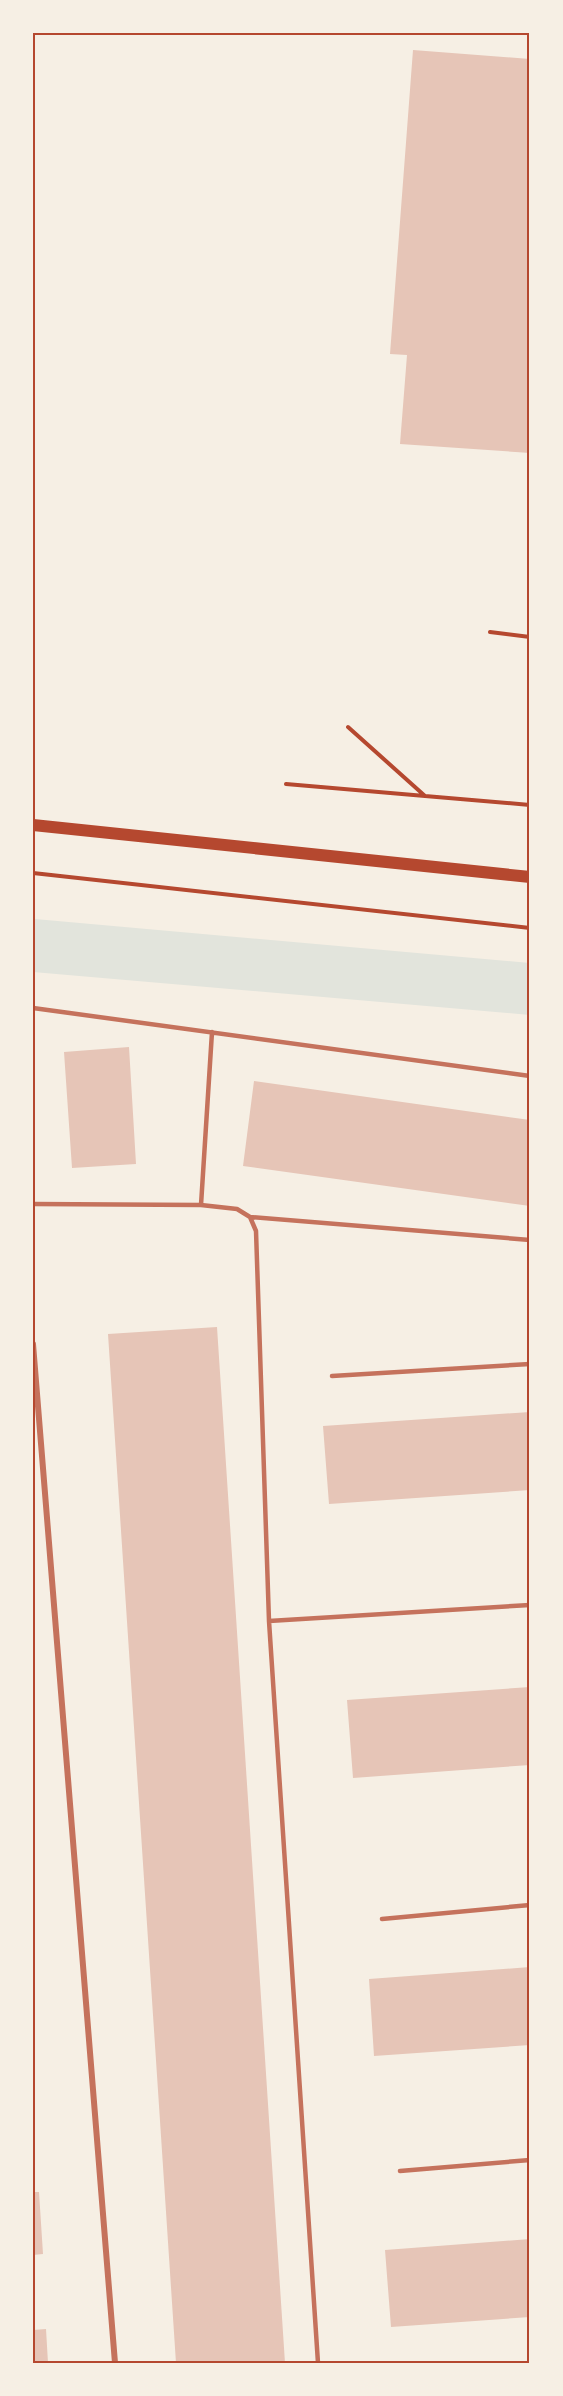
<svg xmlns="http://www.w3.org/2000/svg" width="563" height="2396" font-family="'Fira Sans',sans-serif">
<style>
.green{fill:#e2e4dc}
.building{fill:#e6c5b7}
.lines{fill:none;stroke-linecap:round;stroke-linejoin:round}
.path{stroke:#b5482f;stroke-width:4}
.service{stroke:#c5725c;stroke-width:4.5}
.minor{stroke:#c5725c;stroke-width:6}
.secondary{stroke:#b5482f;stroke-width:12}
.neatline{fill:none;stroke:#b5482f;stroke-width:2}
</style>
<rect width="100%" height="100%" fill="#f6efe4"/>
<path class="green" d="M35 919 530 963V1015L33 972Z"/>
<path class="building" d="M413 50 530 59V453L400 444 407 355 390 354Z
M129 1047 136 1164 72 1168 64 1052Z
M254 1081 530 1120V1206L243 1166Z
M217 1327 285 2363H176L108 1334Z
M530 1412V1490L329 1504 323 1426Z
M530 1687V1765L353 1778 347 1700Z
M530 1967V2045L374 2056 369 1979Z
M33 2192H39L43 2254 33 2255Z
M530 2239V2317L391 2327 385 2250Z
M46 2329 48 2363H33V2330Z"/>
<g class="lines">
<path class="path" d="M490 632 530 637
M348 727 425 796 530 805
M286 784 425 796
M33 873 530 928"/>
<path class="service" d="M33 1008 530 1076
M33 1204 201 1205 237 1209 250 1217 256 1231 269 1621 318 2363
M201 1205 212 1032
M250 1217 530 1240
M332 1376 530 1364
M269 1621 530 1605
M382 1919 530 1905
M400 2171 530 2160"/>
<path class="minor" d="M33 1344 115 2363"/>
<path class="secondary" d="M33 825 530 877"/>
</g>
<rect width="563" height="2396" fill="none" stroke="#f6efe4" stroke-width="69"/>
<rect x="34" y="34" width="494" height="2328" class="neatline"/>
</svg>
